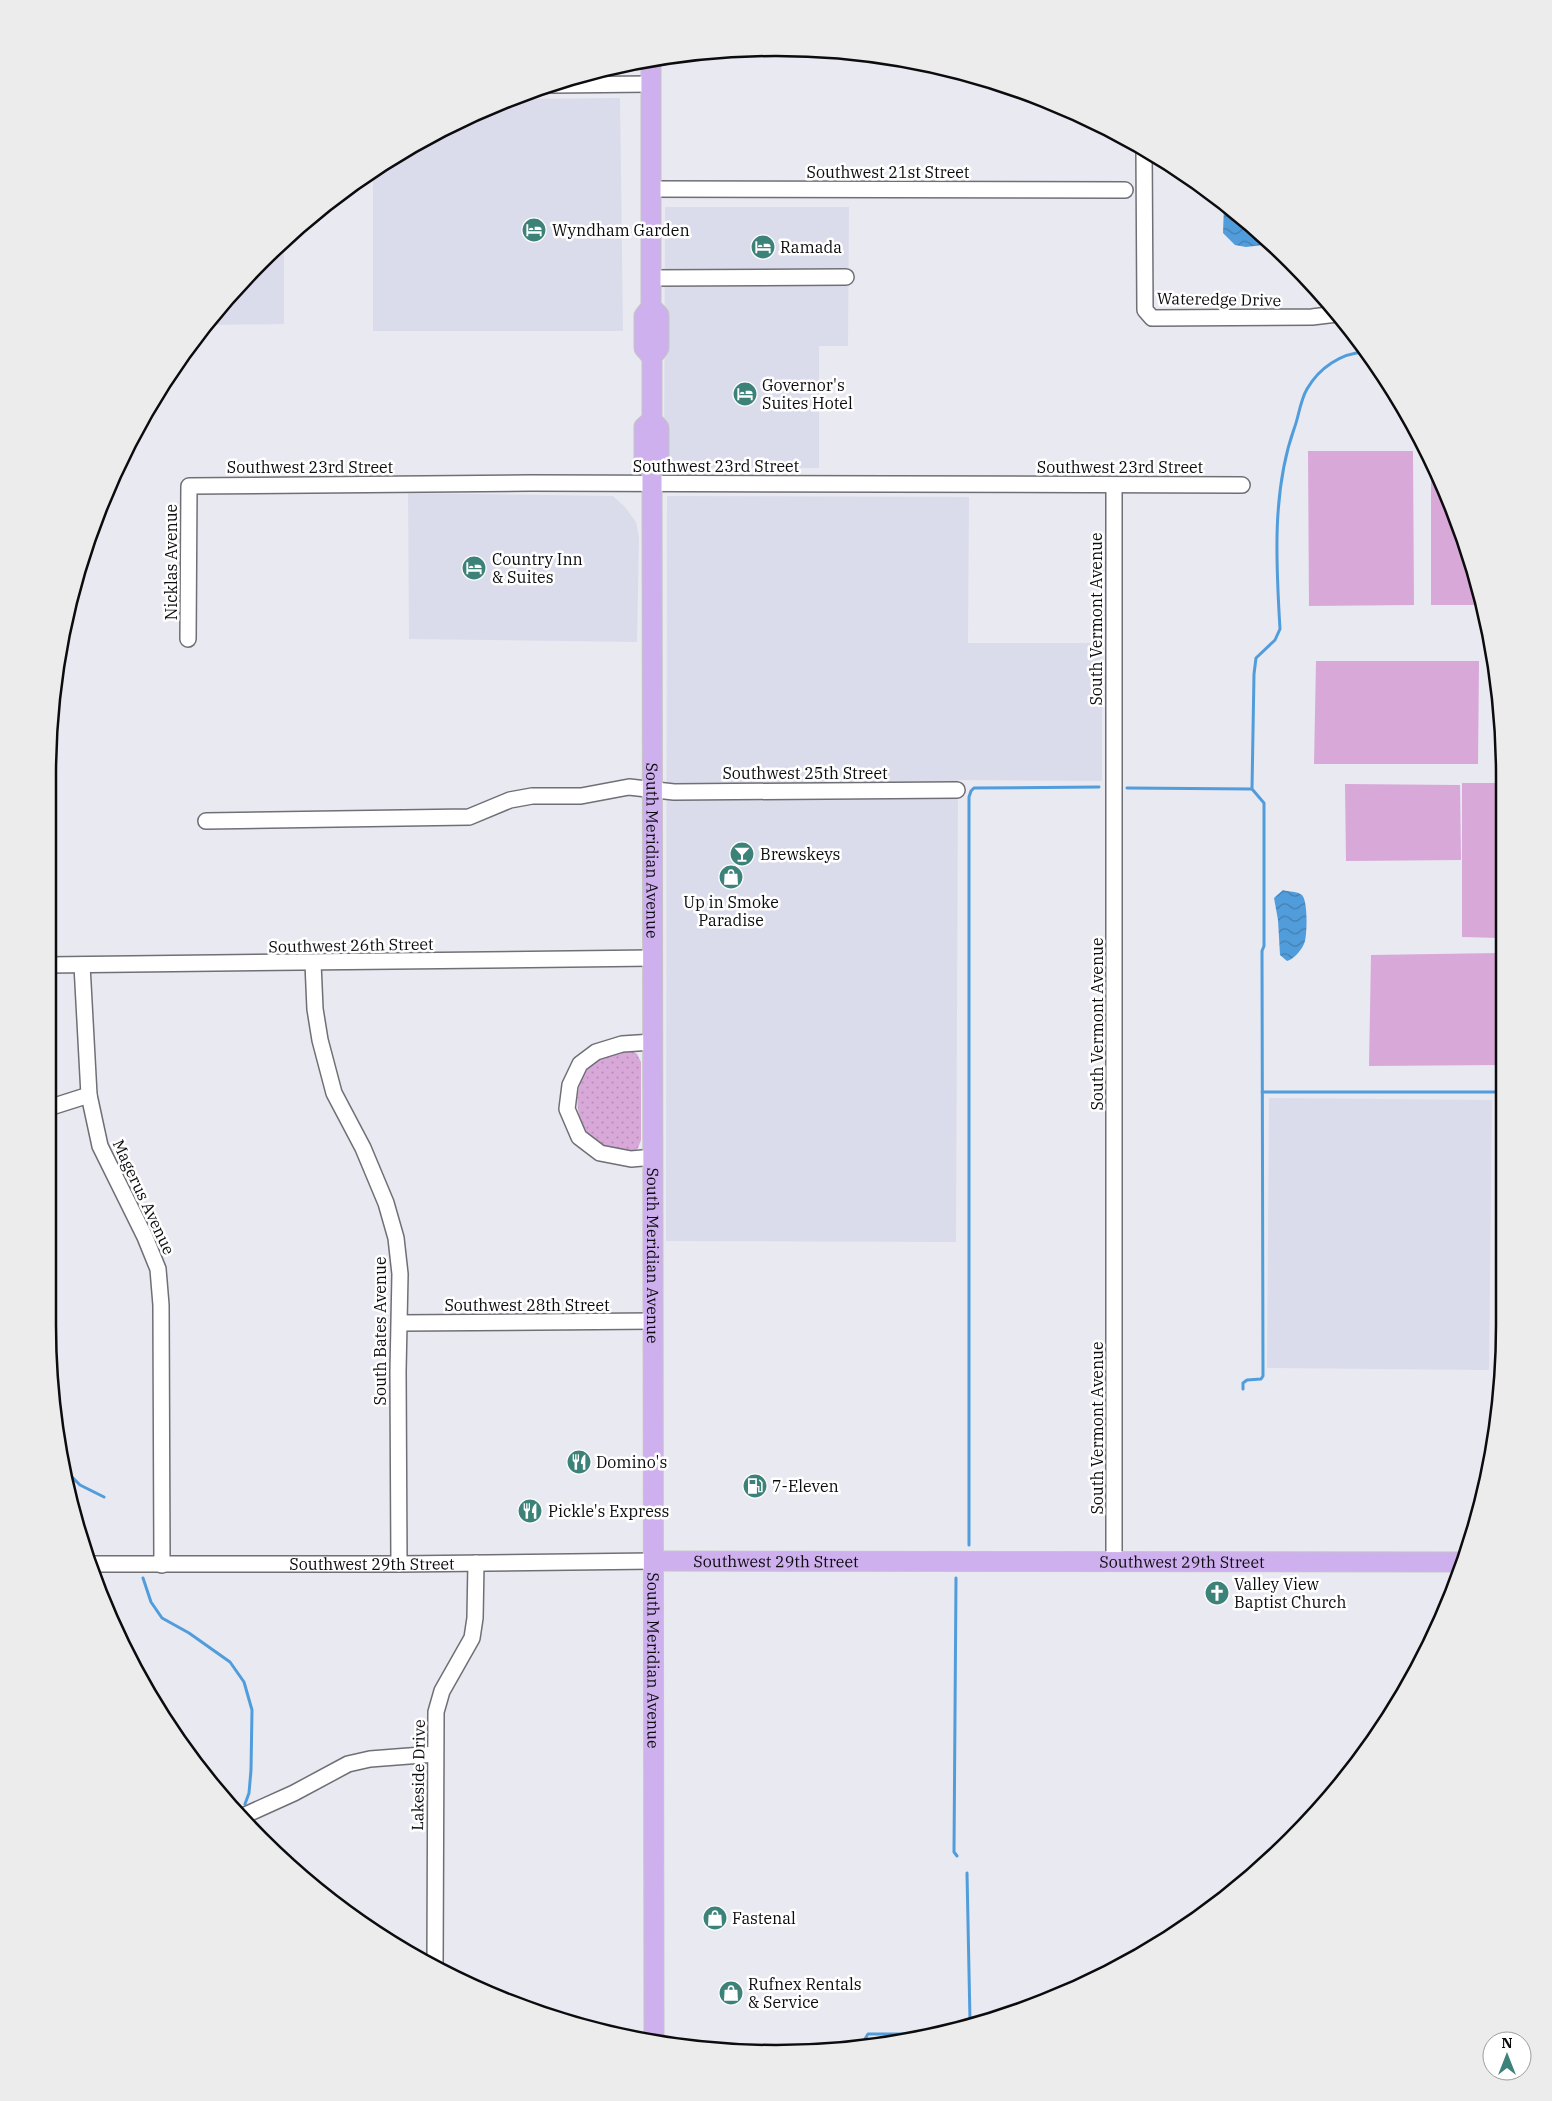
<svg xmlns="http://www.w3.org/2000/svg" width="1552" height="2101" font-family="'IBM Plex Serif',serif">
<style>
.built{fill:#dbdceb}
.grass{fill:url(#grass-dots)}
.garden{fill:#d8a8d9}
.water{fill:url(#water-waves)}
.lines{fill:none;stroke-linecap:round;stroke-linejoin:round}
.stream{stroke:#519ddb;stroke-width:3}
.minor-casing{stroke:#6f6f76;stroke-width:18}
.major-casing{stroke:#c5c5c5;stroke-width:21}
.minor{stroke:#fff;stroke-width:15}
.major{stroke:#cfb0ee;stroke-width:19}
.labels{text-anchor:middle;stroke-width:5;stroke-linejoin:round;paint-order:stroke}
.street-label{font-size:16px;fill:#0c0c0f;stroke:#fff}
.poi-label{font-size:16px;fill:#0c0c0f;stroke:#fff;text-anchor:start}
.rim{fill:none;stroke:#0c0c0f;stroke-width:2.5}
</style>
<defs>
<pattern id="grass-dots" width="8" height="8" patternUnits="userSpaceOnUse" patternTransform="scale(1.25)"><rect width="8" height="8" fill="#d8a8d9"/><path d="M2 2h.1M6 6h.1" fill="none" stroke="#b88fb9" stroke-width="1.8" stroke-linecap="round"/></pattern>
<pattern id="water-waves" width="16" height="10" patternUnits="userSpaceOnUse" patternTransform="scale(1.25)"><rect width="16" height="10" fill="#519ddb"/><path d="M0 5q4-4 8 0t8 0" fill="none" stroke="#427eb0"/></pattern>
</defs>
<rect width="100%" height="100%" fill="#e9e9f1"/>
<path class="built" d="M620 98 623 331H373V173L454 123 515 99Z
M665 207H849L848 346H819V468L664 467Z
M284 241V324L208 325 261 261Z
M408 493 613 496 625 507 636 522 639 537 637 642 409 639Z
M667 496 969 497 968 643H1102V781L958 780 956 1242 666 1241Z
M1269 1098 1492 1100 1489 1370 1267 1368Z"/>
<path class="grass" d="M631 1050 637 1054 641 1062V1140L638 1148 633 1152C621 1150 606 1149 596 1142 570 1121 571 1075 601 1057 610 1052 620 1051 631 1050Z"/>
<path class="garden" d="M1308 451H1413L1414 605 1309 606Z
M1431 465 1449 497 1478 605H1431Z
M1316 661H1479L1478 764H1314Z
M1462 783H1499L1500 938 1462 937Z
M1345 784 1460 785 1461 860 1346 861Z
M1500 953 1501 1065 1369 1066 1371 955Z"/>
<path class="water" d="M1224 205 1257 228 1271 244 1246 247 1235 245 1223 233Z
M1283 890C1289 892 1297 891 1302 895 1308 901 1307 933 1305 941 1303 949 1294 959 1287 961L1280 955 1278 920 1274 898Z"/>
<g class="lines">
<path class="stream" d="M1127 788 1252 789
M1262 1092H1501
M1243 1389V1383L1247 1380 1261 1379 1263 1376 1262 951 1264 946V803L1252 789 1254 674 1256 658 1275 640 1280 629C1276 563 1272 491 1294 429 1299 416 1300 401 1307 389 1319 368 1341 353 1365 352
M58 1406 60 1423
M67 1472 80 1485 104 1497
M969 1545V797L971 791 974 788 1099 787
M143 1578 151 1602 162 1618 189 1633 230 1662 244 1682 252 1710 251 1770 249 1793 245 1804
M956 1578 954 1852 957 1856
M967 1873 970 2021
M864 2047 865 2039 868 2034H936"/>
<defs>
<g id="minor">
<path d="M553 85 651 84"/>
<path d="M1144 148 1145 310 1152 318 1312 317 1337 314"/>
<path d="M651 189 1125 190"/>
<path d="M651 278 846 277"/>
<path d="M1114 486V1562"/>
<path d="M188 639 189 486 530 483 1242 485"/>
<path d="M206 821 469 817 510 800 532 796H581L629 787 674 792 957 790"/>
<path d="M313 963 315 1009 320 1040 334 1093 363 1148 386 1203 396 1238 400 1274 398 1371 399 1564"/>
<path d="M48 965 653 958"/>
<path d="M82 965 89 1095 100 1146 145 1237 158 1269 161 1305 162 1565"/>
<path d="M653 1042 622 1044 596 1052 580 1064 570 1085 567 1109 579 1137 600 1153 631 1159 654 1157"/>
<path d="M48 1108 89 1095"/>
<path d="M400 1323 654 1321"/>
<path id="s1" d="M93 1564H399L654 1561"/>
<path d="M243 1816 294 1793 348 1764 370 1759 435 1754"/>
<path d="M435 1966 436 1712 442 1691 472 1638 475 1618 476 1563"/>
</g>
<g id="major">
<path d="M651 62V307L644 316V348L652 357"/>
<path id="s2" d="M651 307 659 315V348L652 357V420L659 428V461L652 471V483L654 2041"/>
<path d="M652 420 644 427V460L652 471"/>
<path id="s3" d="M654 1561 1460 1562"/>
</g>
</defs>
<use href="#minor" class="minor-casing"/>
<use href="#major" class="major-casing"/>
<use href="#minor" class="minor"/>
<use href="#major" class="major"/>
</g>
<defs>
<symbol id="hotel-disc" viewBox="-11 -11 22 22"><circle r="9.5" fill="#3c8279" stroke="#fff"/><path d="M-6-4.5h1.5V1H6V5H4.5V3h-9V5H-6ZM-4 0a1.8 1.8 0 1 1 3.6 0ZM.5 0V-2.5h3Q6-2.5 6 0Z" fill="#fff"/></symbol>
<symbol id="bar-disc" viewBox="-11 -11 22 22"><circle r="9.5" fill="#3c8279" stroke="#fff"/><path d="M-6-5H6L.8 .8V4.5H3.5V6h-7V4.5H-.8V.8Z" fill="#fff"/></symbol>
<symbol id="shop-disc" viewBox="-11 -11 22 22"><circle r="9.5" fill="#3c8279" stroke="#fff"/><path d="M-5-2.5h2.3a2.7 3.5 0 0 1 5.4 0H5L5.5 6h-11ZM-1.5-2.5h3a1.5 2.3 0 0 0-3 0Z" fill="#fff"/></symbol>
<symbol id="restaurant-disc" viewBox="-11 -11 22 22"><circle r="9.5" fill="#3c8279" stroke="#fff"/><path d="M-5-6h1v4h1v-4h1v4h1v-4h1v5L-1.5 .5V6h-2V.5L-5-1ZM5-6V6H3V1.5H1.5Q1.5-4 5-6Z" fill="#fff"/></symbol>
<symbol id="fuel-disc" viewBox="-11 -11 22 22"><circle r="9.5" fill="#3c8279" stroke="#fff"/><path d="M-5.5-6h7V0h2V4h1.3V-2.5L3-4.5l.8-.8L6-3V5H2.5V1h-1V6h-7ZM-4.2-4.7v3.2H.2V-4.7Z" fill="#fff"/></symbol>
<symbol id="church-disc" viewBox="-11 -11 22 22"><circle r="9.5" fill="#3c8279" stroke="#fff"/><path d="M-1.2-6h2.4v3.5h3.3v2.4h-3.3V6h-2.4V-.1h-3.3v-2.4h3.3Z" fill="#fff"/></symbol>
</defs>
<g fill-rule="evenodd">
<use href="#hotel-disc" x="520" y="216" width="28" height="28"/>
<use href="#hotel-disc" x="749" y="233" width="28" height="28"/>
<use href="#hotel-disc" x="731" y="380" width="28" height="28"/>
<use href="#hotel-disc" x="460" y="554" width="28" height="28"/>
<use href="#bar-disc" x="728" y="840" width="28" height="28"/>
<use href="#shop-disc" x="717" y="863" width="28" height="28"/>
<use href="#restaurant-disc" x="565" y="1448" width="28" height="28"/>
<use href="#fuel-disc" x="741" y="1472" width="28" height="28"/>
<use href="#restaurant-disc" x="516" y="1497" width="28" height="28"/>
<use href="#church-disc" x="1203" y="1579" width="28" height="28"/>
<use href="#shop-disc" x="701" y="1904" width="28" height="28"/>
<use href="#shop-disc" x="717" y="1979" width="28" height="28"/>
</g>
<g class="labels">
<g class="street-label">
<text x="888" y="178">Southwest 21st Street</text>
<text transform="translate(1219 299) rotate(1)" y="6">Wateredge Drive</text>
<text x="716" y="472">Southwest 23rd Street</text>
<text x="310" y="473">Southwest 23rd Street</text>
<text x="1120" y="473">Southwest 23rd Street</text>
<text transform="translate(171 562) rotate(-90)" y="6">Nicklas Avenue</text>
<text transform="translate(1096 619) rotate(-90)" y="6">South Vermont Avenue</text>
<text x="805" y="779">Southwest 25th Street</text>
<text dy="6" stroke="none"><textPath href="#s2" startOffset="554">South Meridian Avenue</textPath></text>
<text transform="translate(351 945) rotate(-1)" y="6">Southwest 26th Street</text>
<text transform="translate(1097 1024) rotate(-90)" y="6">South Vermont Avenue</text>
<text transform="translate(144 1197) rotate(65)" y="6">Magerus Avenue</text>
<text dy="6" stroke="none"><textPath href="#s2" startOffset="959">South Meridian Avenue</textPath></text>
<text x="527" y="1311">Southwest 28th Street</text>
<text transform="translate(380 1331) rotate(-90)" y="6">South Bates Avenue</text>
<text transform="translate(1097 1428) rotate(-90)" y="6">South Vermont Avenue</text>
<text dy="6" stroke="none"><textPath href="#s3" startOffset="122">Southwest 29th Street</textPath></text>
<text dy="6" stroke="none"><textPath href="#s3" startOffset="528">Southwest 29th Street</textPath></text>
<text dy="6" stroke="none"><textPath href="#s1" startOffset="279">Southwest 29th Street</textPath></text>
<text dy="6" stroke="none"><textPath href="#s2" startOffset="1364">South Meridian Avenue</textPath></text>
<text transform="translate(418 1775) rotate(-89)" y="6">Lakeside Drive</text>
</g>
<g class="poi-label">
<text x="552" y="236">Wyndham Garden</text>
<text x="780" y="253">Ramada</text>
<text x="762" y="391">Governor's<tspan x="762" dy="18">Suites Hotel</tspan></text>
<text x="492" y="565">Country Inn<tspan x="492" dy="18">&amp; Suites</tspan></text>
<text x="760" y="860">Brewskeys</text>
<text x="731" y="908" text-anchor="middle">Up in Smoke<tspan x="731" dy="18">Paradise</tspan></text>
<text x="596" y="1468">Domino's</text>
<text x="772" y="1492">7-Eleven</text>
<text x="548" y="1517">Pickle's Express</text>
<text x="1234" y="1590">Valley View<tspan x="1234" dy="18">Baptist Church</tspan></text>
<text x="732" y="1924">Fastenal</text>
<text x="748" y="1990">Rufnex Rentals<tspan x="748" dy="18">&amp; Service</tspan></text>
</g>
</g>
<path d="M0 0H1552V2101H0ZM776 56H776A720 720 0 0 1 1496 776V1325A720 720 0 0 1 776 2045H776A720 720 0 0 1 56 1325V776A720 720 0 0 1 776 56Z" fill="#ececec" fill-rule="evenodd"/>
<path class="rim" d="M776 56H776A720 720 0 0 1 1496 776V1325A720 720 0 0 1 776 2045H776A720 720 0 0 1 56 1325V776A720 720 0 0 1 776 56Z"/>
<g transform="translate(1507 2056)"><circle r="24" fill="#ffffff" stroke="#9e9e9f"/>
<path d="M0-4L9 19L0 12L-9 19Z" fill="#3c8279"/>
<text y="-8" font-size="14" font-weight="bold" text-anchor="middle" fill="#0c0c0f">N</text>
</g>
</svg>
